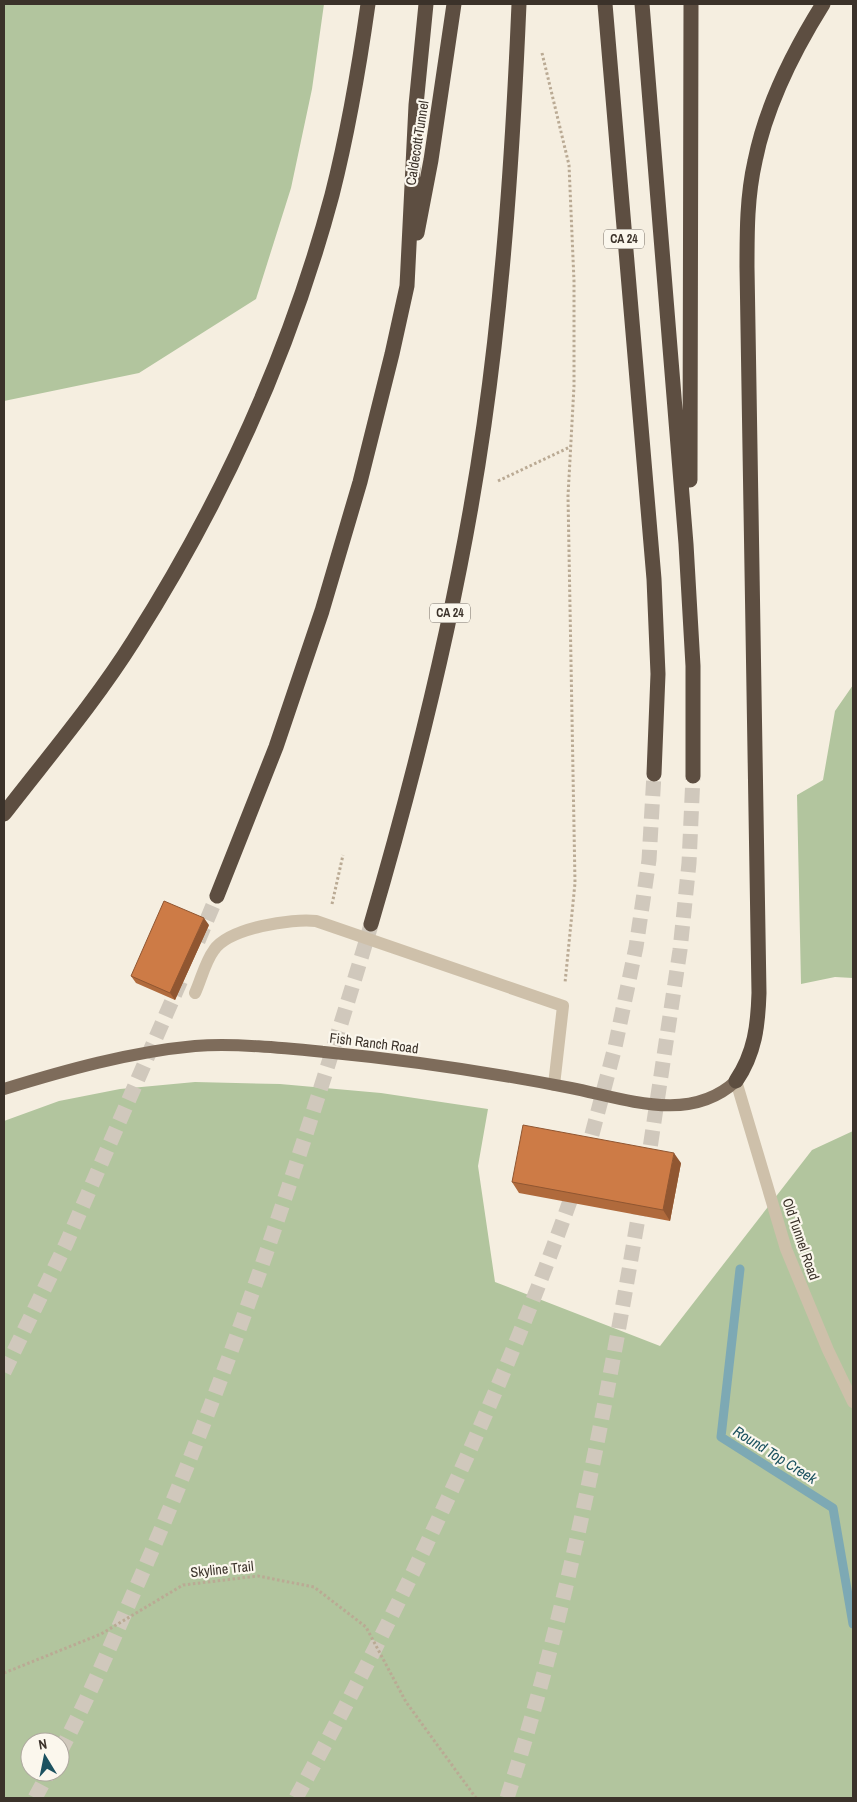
<svg xmlns="http://www.w3.org/2000/svg" width="857" height="1802" font-family="'Archivo Narrow',sans-serif">
<style>
.green{fill:#b2c59e;fill-rule:evenodd}
.lines{fill:none;stroke-linecap:round;stroke-linejoin:round}
.stream{stroke:#7da9b4;stroke-width:9}
.highway-tunnel{stroke:#d0c8bc;stroke-width:15;stroke-dasharray:15 8;stroke-linecap:butt}
.path{stroke:#baaa94;stroke-width:3;stroke-dasharray:2.5 2.5;stroke-linecap:butt}
.minor{stroke:#cec0aa;stroke-width:12}
.major{stroke:#7e6c5b;stroke-width:12}
.highway{stroke:#5d4e41;stroke-width:15}
.wall{fill:#b06a3c}
.shaded-wall{fill:#905631}
.building{fill:#cd7b46;stroke:#905631}
.labels{text-anchor:middle;stroke-width:4.5;stroke-linejoin:round;paint-order:stroke}
.shield{fill:#fbf7ed;stroke:#756d64;stroke-width:1}
.shield-label{font-size:12px;font-weight:bold;fill:#3b322a}
.street-label{font-size:14px;fill:#3b322a;stroke:#fbf7ed}
.water-label{font-size:15px;font-style:italic;fill:#1c5260;stroke:#fbf7ed}
</style>
<rect width="100%" height="100%" fill="#f5eee0"/>
<path class="green" d="M4 4H324L312 89 291 188 256 299 139 373 4 401Z
M853 685V978L835 977 801 984 797 795 823 780 835 711Z
M195 1082 280 1084 381 1093 488 1109 478 1166 495 1282 660 1346 812 1150 853 1131V1798H4V1121L59 1101 120 1089ZM30 1742H60V1772H30Z"/>
<g class="lines">
<path class="stream" d="M740 1269 721 1437 833 1508 853 1624"/>
<path class="highway-tunnel" d="M198 941 217 896
M586 1157 615 1047 636 947 649 860 654 774
M647 1168 680 950 689 863 693 776
M4 1372 66 1244 181 980
M60 1752C89 1697 113 1640 138 1583 232 1369 304 1148 371 925
M35 1798 49 1772
M296 1798C404 1601 502 1396 576 1184
M507 1798C571 1602 607 1399 642 1195"/>
<path class="path" d="M542 53 569 165 574 281V386L568 496 575 883 565 983
M498 481 570 447
M332 904 343 855
M4 1673 101 1634 183 1585 258 1576 314 1587 366 1627 406 1702 476 1798"/>
<path class="minor" d="M195 993C201 980 205 962 214 950 229 928 292 918 316 921L563 1006 554 1085
M736 1081 786 1249 828 1350 853 1402"/>
<path class="major" d="M4 1089C66 1070 130 1052 195 1046 235 1043 284 1048 324 1052 407 1060 489 1072 571 1088 626 1099 690 1124 736 1081"/>
<path class="highway" d="M605 4 654 579 658 674 654 774
M642 4 686 544 693 666V776
M417 233 431 160 454 4
M690 480 691 4
M4 814C48 757 95 702 134 640 221 503 290 352 332 195 348 132 359 68 368 4
M217 896 276 747 322 611 360 482 392 354 407 286 416 105 426 4
M371 924C419 760 460 594 484 425 504 285 513 145 519 4
M736 1081C755 1053 758 1025 759 993L747 267C747 231 747 196 755 161 766 105 793 52 823 4"/>
</g>
<path class="wall" d="M209 925 175 1000 136 983 131 976Z
M681 1163 670 1221 519 1193 512 1182Z"/>
<path class="shaded-wall" d="M204 918 209 925 175 1000 170 993Z
M674 1153 681 1163 670 1221 663 1210Z"/>
<path class="building" d="M164 901 204 918 170 993 131 976Z
M523 1125 674 1153 663 1210 512 1182Z"/>
<g class="labels">
<g class="shield">
<rect x="604" y="229.5" width="40" height="19" rx="4"/>
<rect x="430" y="603.5" width="40" height="19" rx="4"/>
</g>
<g class="shield-label">
<text x="624" y="243">CA 24</text>
<text x="450" y="617">CA 24</text>
</g>
<g class="street-label">
<text transform="translate(417 143) rotate(-81)" y="5">Caldecott Tunnel</text>
<text transform="translate(374 1043) rotate(7)" y="5">Fish Ranch Road</text>
<text transform="translate(801 1239) rotate(71)" y="5">Old Tunnel Road</text>
<text transform="translate(222 1569) rotate(-6)" y="5">Skyline Trail</text>
</g>
<g class="water-label">
<text transform="translate(775 1455) rotate(32)" y="5">Round Top Creek</text>
</g>
</g>
<rect width="857" height="1802" fill="none" stroke="#3b322a" stroke-width="10"/>
<g transform="translate(45 1757) rotate(350)"><circle r="24" fill="#fbf7ed" stroke="#aea89f"/>
<path d="M0-4L9 19L0 12L-9 19Z" fill="#1c5260"/>
<text y="-8" font-size="14" font-weight="bold" text-anchor="middle" fill="#3b322a">N</text>
</g>
</svg>
